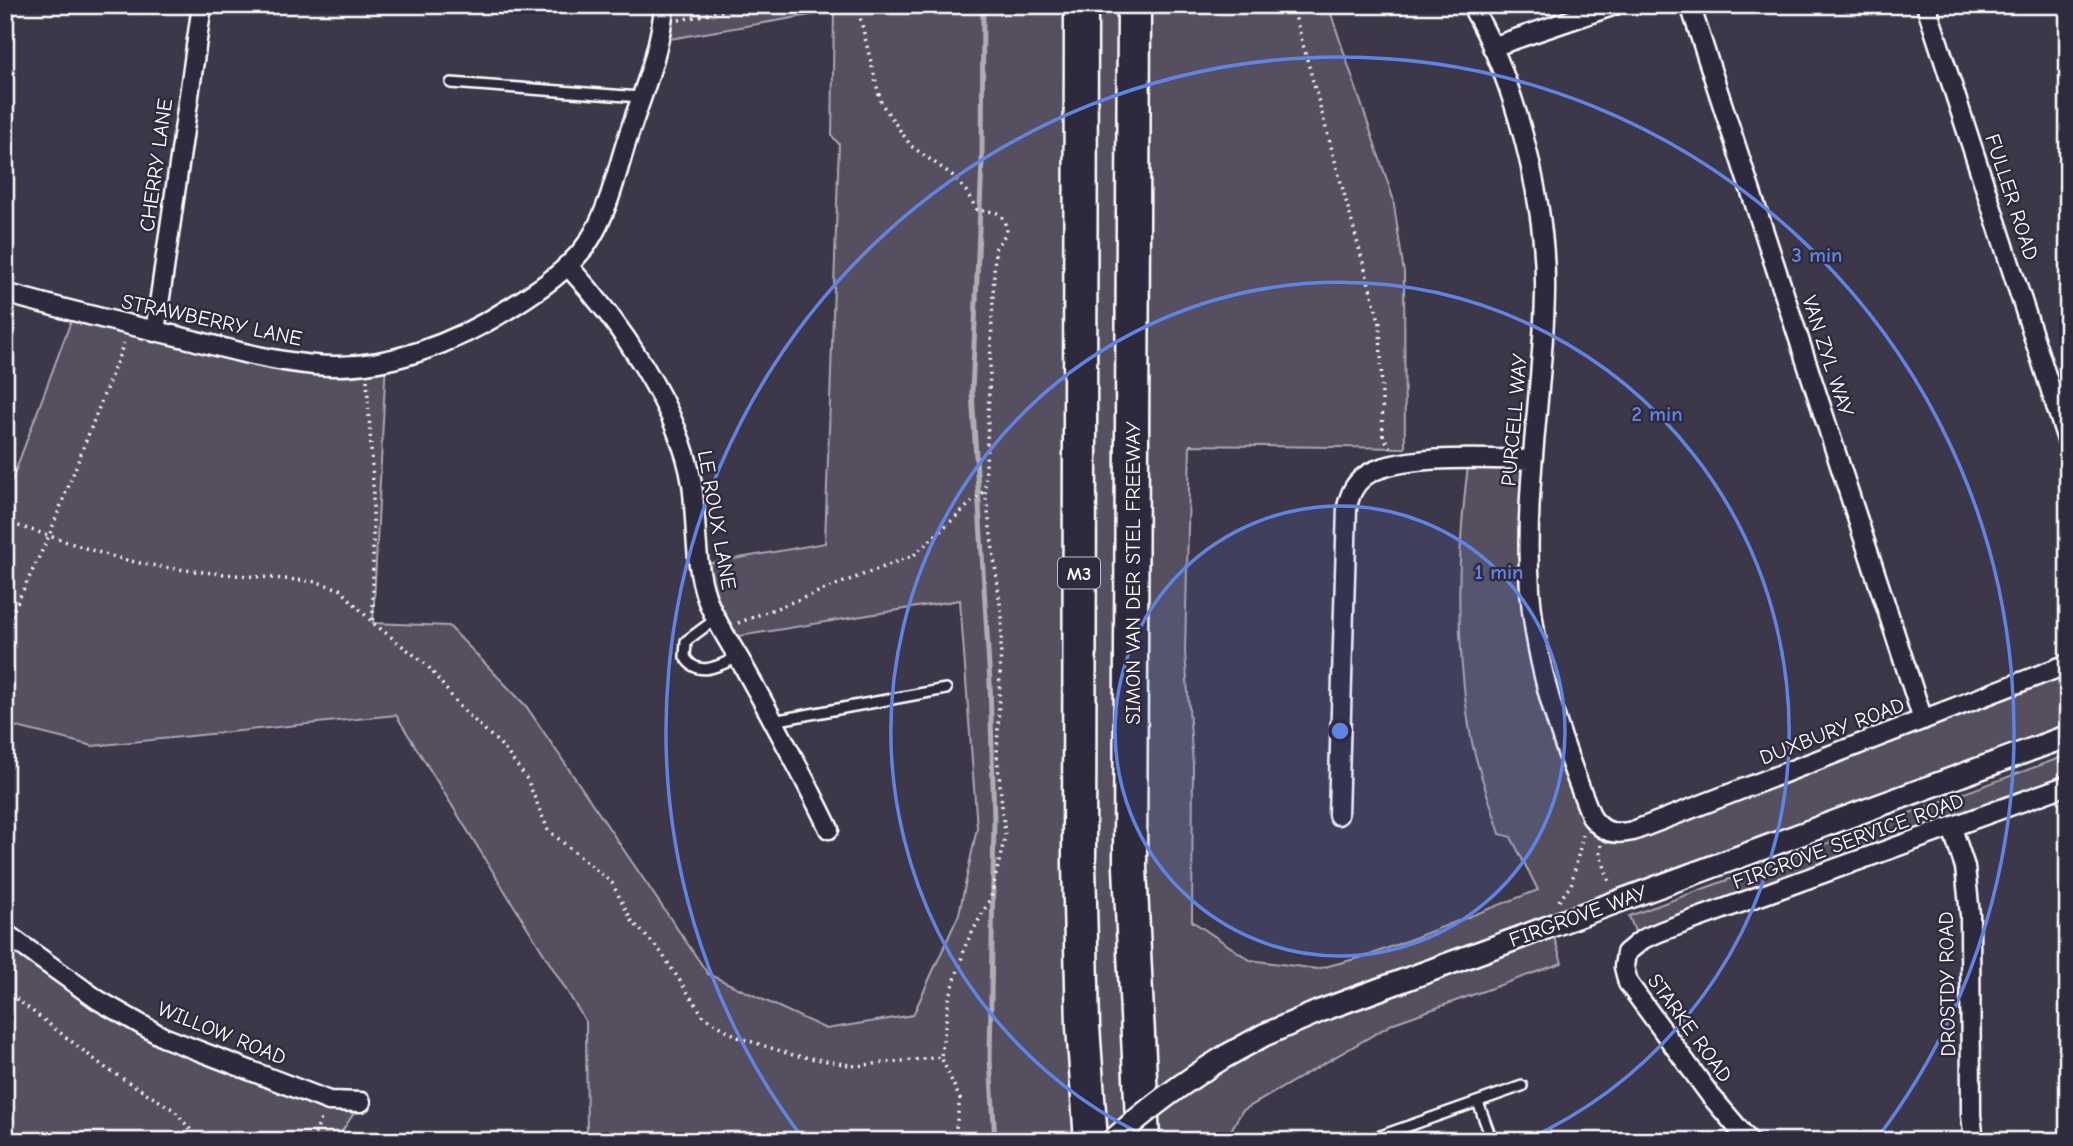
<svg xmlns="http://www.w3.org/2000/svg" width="2073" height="1146" font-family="'Comic Neue',sans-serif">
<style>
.green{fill:#555060;stroke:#aaa8b0;stroke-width:2}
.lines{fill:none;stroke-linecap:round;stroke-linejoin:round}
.stream{stroke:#afadb4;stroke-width:5}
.service-casing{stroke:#fff;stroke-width:14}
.minor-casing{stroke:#fff;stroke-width:23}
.tertiary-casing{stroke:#fff;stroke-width:26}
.motorway-casing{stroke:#fff;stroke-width:37}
.path{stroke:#fff;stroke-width:3.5;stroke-dasharray:2 5;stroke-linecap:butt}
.service{stroke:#2f2a3d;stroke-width:9}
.minor{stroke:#2f2a3d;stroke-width:18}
.tertiary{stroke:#2f2a3d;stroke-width:21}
.motorway{stroke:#2f2a3d;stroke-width:32}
.tertiary-bridge-casing{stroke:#fff;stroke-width:26;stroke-linecap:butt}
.tertiary-bridge{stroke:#2f2a3d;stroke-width:21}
.ring{fill:none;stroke:#6183e4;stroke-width:3.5}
.labels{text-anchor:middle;stroke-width:5;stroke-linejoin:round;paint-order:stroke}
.shield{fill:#2f2a3d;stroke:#c1bfc5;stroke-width:2}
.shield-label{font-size:19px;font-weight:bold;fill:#fff}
.street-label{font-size:21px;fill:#fff;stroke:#2f2a3d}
.centre{fill:#6183e4;stroke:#2f2a3d;stroke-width:3.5}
.ring-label{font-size:21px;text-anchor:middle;font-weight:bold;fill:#6183e4;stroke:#2f2a3d;stroke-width:5;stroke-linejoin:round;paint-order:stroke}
</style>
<rect width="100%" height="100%" fill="#3c3749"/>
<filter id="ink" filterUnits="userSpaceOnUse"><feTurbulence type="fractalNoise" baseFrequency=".0143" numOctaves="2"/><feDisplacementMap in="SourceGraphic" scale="14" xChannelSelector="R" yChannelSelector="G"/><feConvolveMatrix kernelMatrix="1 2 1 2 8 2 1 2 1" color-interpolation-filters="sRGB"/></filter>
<g filter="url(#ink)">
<path class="green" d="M693 5H1328L1393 198 1404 273 1405 448 1190 445 1185 651 1193 766 1192 921 1250 960 1317 969 1370 955 1538 890 1511 837 1500 834C1490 800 1474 761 1469 726 1455 637 1457 547 1469 458L1531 460 1530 590 1578 784 1610 833 2068 664V736L1551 927 1562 963 1394 1023 1242 1111 1225 1141H587L586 1022 396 715 93 746 5 724V499L74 313 269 359 386 360 373 623 449 626 526 706 708 974 826 1029 913 1015 959 914 977 828 960 600 728 638 699 565 825 543 839 144 832 136 834 11 658 41 663 12Z
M2068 755V776L1636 934 1629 916Z
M5 933 163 1037 361 1102 341 1133 340 1141H5Z"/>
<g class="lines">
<path class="stream" d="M983 5 982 162 972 392 990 683 994 821 990 1059 995 1141
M5 1135 14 1141
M936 1141 955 1137 967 1141"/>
<defs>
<path id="service" d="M451 83 640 97
M717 618 686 641 685 657C698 679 720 665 738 657
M773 721 946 689
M1478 1102 1492 1141
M1366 1141 1522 1086"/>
<path id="minor" d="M1471 5C1516 81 1547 206 1545 294 1543 393 1523 491 1530 590 1536 670 1562 744 1592 818 1604 833 1614 835 1633 831L2068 664
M1690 5 1923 720
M1926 5 2068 443
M1492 47 1615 5
M567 265C617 318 681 411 692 484 697 521 694 563 707 599 714 620 734 649 745 669 774 722 803 774 829 829
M5 293C65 310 125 324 185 338 227 349 270 361 314 365 383 372 456 343 513 306 540 289 571 268 589 241 608 212 616 175 626 143 640 99 661 51 664 5
M155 332 202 5
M1338 815 1347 507C1350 494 1354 484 1365 476 1396 453 1493 459 1531 460
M1952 828 1965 867 1970 915 1971 1115 1974 1141
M5 933 98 1000 163 1037 329 1101 361 1102
M1749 1141 1710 1095 1628 983 1624 967 1626 953 1643 939 1662 931 2068 785"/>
<path id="tertiary" d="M1226 1056 1264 1035 1320 1011 2068 736"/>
<path id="motorway" d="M1081 5 1079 863 1083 1026 1091 1141
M1134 5 1130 867 1143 1141"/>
</defs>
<use href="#service" class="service-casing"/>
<use href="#minor" class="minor-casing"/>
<use href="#tertiary" class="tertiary-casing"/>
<use href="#motorway" class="motorway-casing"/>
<path class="path" d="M857 5 881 103 911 146 952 175 966 191 977 210C997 212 1003 210 1007 232L995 249 985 490 1002 618 997 755 1005 836 991 897 966 944 949 999 941 1057 960 1099 954 1141
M1292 5 1380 324 1383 436 1390 447
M679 20 752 5
M367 380 373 482V623
M5 522C52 535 97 555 145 564 201 574 260 576 317 582L340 589 373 623 427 665 461 708 502 746 527 779 548 830 612 883 632 921 660 951 704 1017 740 1038 793 1055 855 1066 941 1057
M738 623 914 555 985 490
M5 628 49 536 124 343
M1601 845 1600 853 1610 885
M1559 901 1571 885 1583 835
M5 990 107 1069 174 1110 200 1141
M312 1141 322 1117"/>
<use href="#service" class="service"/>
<use href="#minor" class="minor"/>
<use href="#tertiary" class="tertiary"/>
<use href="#motorway" class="motorway"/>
<defs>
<path id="tertiary-bridge" d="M1112 1141C1148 1108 1185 1081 1226 1056"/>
</defs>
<use href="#tertiary-bridge" class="tertiary-bridge-casing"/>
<use href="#tertiary-bridge" class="tertiary-bridge"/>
</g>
</g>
<circle cx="1340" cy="731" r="225" fill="#6183e4" fill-opacity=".12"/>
<g class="ring">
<circle cx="1340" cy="731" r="225"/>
<path d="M1154 1140A449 449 0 1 1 1526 1140"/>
<path d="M802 1137A674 674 0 1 1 1878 1137"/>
</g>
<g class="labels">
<rect class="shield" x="1058" y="557.5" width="42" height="31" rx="5"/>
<g class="shield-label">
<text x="1079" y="580">M3</text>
</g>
<g class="street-label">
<text transform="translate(156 165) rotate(-82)" y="7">CHERRY LANE</text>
<text transform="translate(2012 197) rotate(72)" y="7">FULLER ROAD</text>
<text transform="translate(212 320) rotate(12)" y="7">STRAWBERRY LANE</text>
<text transform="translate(1828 356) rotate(72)" y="7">VAN ZYL WAY</text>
<text transform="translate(1514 420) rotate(-85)" y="7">PURCELL WAY</text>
<text transform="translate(717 520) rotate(80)" y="7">LE ROUX LANE</text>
<text transform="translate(1133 573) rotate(-90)" y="7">SIMON VAN DER STEL FREEWAY</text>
<text transform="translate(1832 731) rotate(-21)" y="7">DUXBURY ROAD</text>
<text transform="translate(1848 841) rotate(-20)" y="7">FIRGROVE SERVICE ROAD</text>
<text transform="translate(1578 916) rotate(-20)" y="7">FIRGROVE WAY</text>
<text transform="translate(1947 984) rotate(-91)" y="7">DROSTDY ROAD</text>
<text transform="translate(1690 1028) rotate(54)" y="7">STARKE ROAD</text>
<text transform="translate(222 1033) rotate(22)" y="7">WILLOW ROAD</text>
</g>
</g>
<circle cx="1340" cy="731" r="10" class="centre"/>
<g class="ring-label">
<text x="1817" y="262">3 min</text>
<text x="1657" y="421">2 min</text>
<text x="1499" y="579">1 min</text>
</g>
<rect width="2073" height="1146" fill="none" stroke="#2f2a3d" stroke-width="28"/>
<rect x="14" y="14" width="2045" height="1118" fill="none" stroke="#fff" stroke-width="2.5" filter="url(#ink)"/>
</svg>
